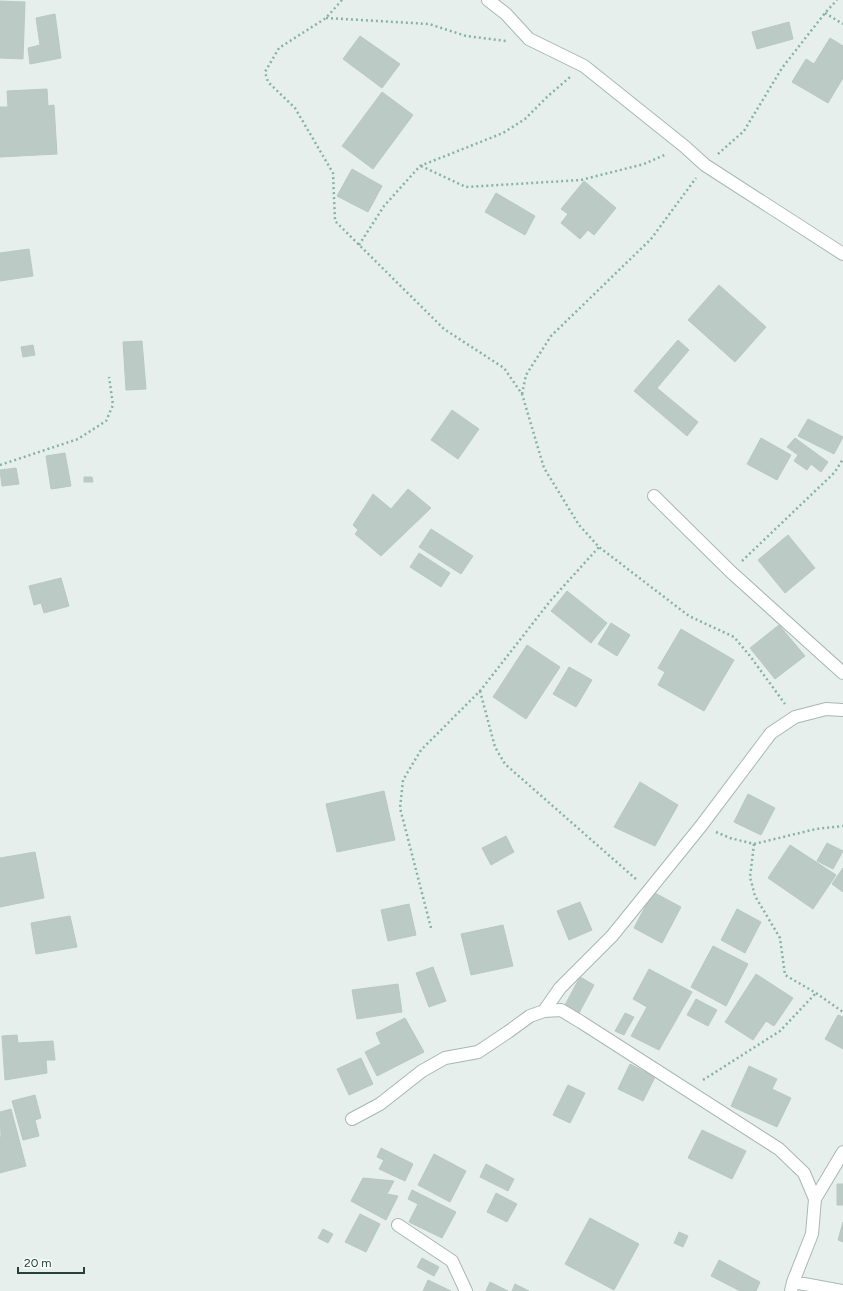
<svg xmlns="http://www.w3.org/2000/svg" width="843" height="1291" font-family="Figtree,sans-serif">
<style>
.building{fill:#bbcac4;stroke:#b8c9c2}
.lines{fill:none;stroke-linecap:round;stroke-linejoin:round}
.street-casing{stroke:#a8b8b2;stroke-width:14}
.path{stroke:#86b3a5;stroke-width:2.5;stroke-dasharray:2 3;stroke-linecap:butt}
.street{stroke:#fff;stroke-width:12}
</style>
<rect width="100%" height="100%" fill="#e6efeb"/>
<path class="building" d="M0 1 25 2 23 59 0 58Z
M55 14 61 58 30 64 28 48 40 45 36 18Z
M789 22 793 39 757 49 752 32Z
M360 36 400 64 382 88 343 59Z
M830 38 843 46V78L828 103 792 82 806 59 814 64Z
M47 89 48 106 54 105 57 154 0 157V107H8L7 91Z
M382 92 413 115 373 169 342 146Z
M352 169 382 186 368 212 337 196Z
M584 181 616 208 594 235 588 230 580 239 561 223 568 214 561 209Z
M496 193 535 216 525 235 485 212Z
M29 249 33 276 0 281V253Z
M719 285 766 327 735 362 688 320Z
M678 340 689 350 657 388 698 422 687 436 634 391Z
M142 341 146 389 126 390 123 342Z
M33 345 35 355 23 357 21 347Z
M452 410 479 429 458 459 431 440Z
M808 419 843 437 834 454 798 436Z
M761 438 791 455 777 480 747 464Z
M795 438 828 462 821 472 811 464 807 470 794 461 798 455 787 447Z
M65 453 71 486 51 489 46 456Z
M16 468 19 484 2 486 0 470Z
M84 477H92L93 482H84Z
M408 489 431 508 381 556 355 534 358 530 353 525 373 494 391 509Z
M431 529 473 556 461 574 419 547Z
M788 535 815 568 785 593 758 560Z
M419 553 450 573 441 587 410 567Z
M61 578 69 606 44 613 41 603 34 605 29 586Z
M567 591 607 623 591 643 551 611Z
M611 623 630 635 617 656 598 644Z
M779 625 805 656 775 679 750 648Z
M681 629 734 660 704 711 658 685 665 672 658 668Z
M527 645 560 667 526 719 493 697Z
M569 667 592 680 576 707 553 694Z
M640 782 678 805 655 846 614 827Z
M384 791 395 840 337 852 326 804Z
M748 794 775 808 761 835 734 822Z
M506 836 514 852 491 865 482 848Z
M827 843 843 851 833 869 817 861Z
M790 845 836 875 813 909 768 878Z
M35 852 44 898 0 907V858Z
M843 868V892L832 884Z
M653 892 681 907 662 943 634 928Z
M580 902 592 930 569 940 557 911Z
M409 904 416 935 388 941 381 910Z
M737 909 761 922 745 953 721 940Z
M70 916 77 947 36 954 31 923Z
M503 925 513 966 471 975 461 934Z
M713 946 748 964 726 1006 691 987Z
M433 967 446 1001 429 1007 416 973Z
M649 969 692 992 659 1050 631 1036 647 1007 633 999Z
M756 974 793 998 774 1026 766 1021 753 1040 725 1022Z
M580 977 594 985 579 1013 565 1005Z
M398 984 402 1012 357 1019 352 990Z
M696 999 717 1010 708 1026 687 1015Z
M625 1013 634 1017 624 1035 615 1031Z
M838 1015 843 1017V1049L825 1039Z
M405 1018 424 1052 377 1076 365 1052 381 1044 376 1033Z
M17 1035 18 1043 53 1041 55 1060H46L47 1073 5 1080 2 1036Z
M361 1058 373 1084 349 1095 337 1069Z
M630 1064 655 1077 643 1101 618 1089Z
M749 1066 777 1079 772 1089 791 1098 777 1127 731 1106Z
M568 1085 585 1093 570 1123 553 1115Z
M35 1095 41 1118 35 1120 39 1136 23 1140 12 1101Z
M11 1109 26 1166 0 1173V1137H1L0 1112Z
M702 1130 746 1151 732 1179 688 1158Z
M381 1148 413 1164 405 1181 379 1169 384 1160 377 1157Z
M434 1154 466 1171 450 1202 418 1185Z
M486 1164 514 1179 508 1191 480 1177Z
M363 1178 394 1181 387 1194 398 1196 386 1220 351 1201Z
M837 1184H843V1205H837Z
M412 1190 456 1212 442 1238 409 1222 418 1204 408 1199Z
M496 1193 517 1204 507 1222 487 1212Z
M360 1214 380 1224 366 1252 345 1242Z
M590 1218 639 1244 614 1290 565 1264Z
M843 1222V1242L838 1240Z
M323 1229 333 1234 328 1243 318 1238Z
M679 1232 688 1236 683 1247 674 1243Z
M422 1258 439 1267 434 1276 417 1267Z
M719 1260 760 1282 756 1291H740L711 1276Z
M428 1280 451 1291H423Z
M490 1282 508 1291H486Z
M515 1284 529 1291H512Z"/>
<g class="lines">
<defs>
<path id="street" d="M488 0 506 14 529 39 584 66 684 146 705 165 843 254
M654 496 731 572 843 673
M544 1011 560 988 612 936 701 826 771 733 795 717 826 709 843 710
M352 1119 380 1104 422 1071 445 1058 478 1052 508 1032 530 1016 544 1011 561 1010 581 1022 779 1149 804 1173 815 1199 812 1234 793 1282 791 1291
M815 1199 843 1152
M398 1225 452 1261 466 1291
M793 1282 843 1291"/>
</defs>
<use href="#street" class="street-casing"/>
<path class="path" d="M342 0 326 18 279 48 265 72 268 82 295 108 333 173 335 221 444 329 504 368 522 394 544 468 579 525 599 547 689 616 734 637 750 656 785 704
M825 13 843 24
M326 18 429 24 466 36 506 41
M718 154 744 131 782 68 825 13 837 0
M421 166 466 187 581 180 644 164 667 154
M359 245 384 206 420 166 503 133 525 119 548 96 570 77
M522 394 526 375 551 336 651 239 696 178
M0 465 78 439 106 421 113 405 109 377
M742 561 835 472 843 459
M480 691 495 747 505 764 637 880
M716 832 730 838 754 844 816 829 843 826
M754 844 750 877 755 896 780 938 785 975 816 993 843 1012
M431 928 400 808 403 780 421 750 480 691 551 600 599 547
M703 1080 780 1031 816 993"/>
<use href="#street" class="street"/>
</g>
<path d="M18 1267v6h66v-6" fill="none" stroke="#24423a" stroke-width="2"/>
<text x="24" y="1267" font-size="12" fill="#24423a" stroke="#f7fbf9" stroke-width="3" paint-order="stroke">20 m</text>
</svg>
